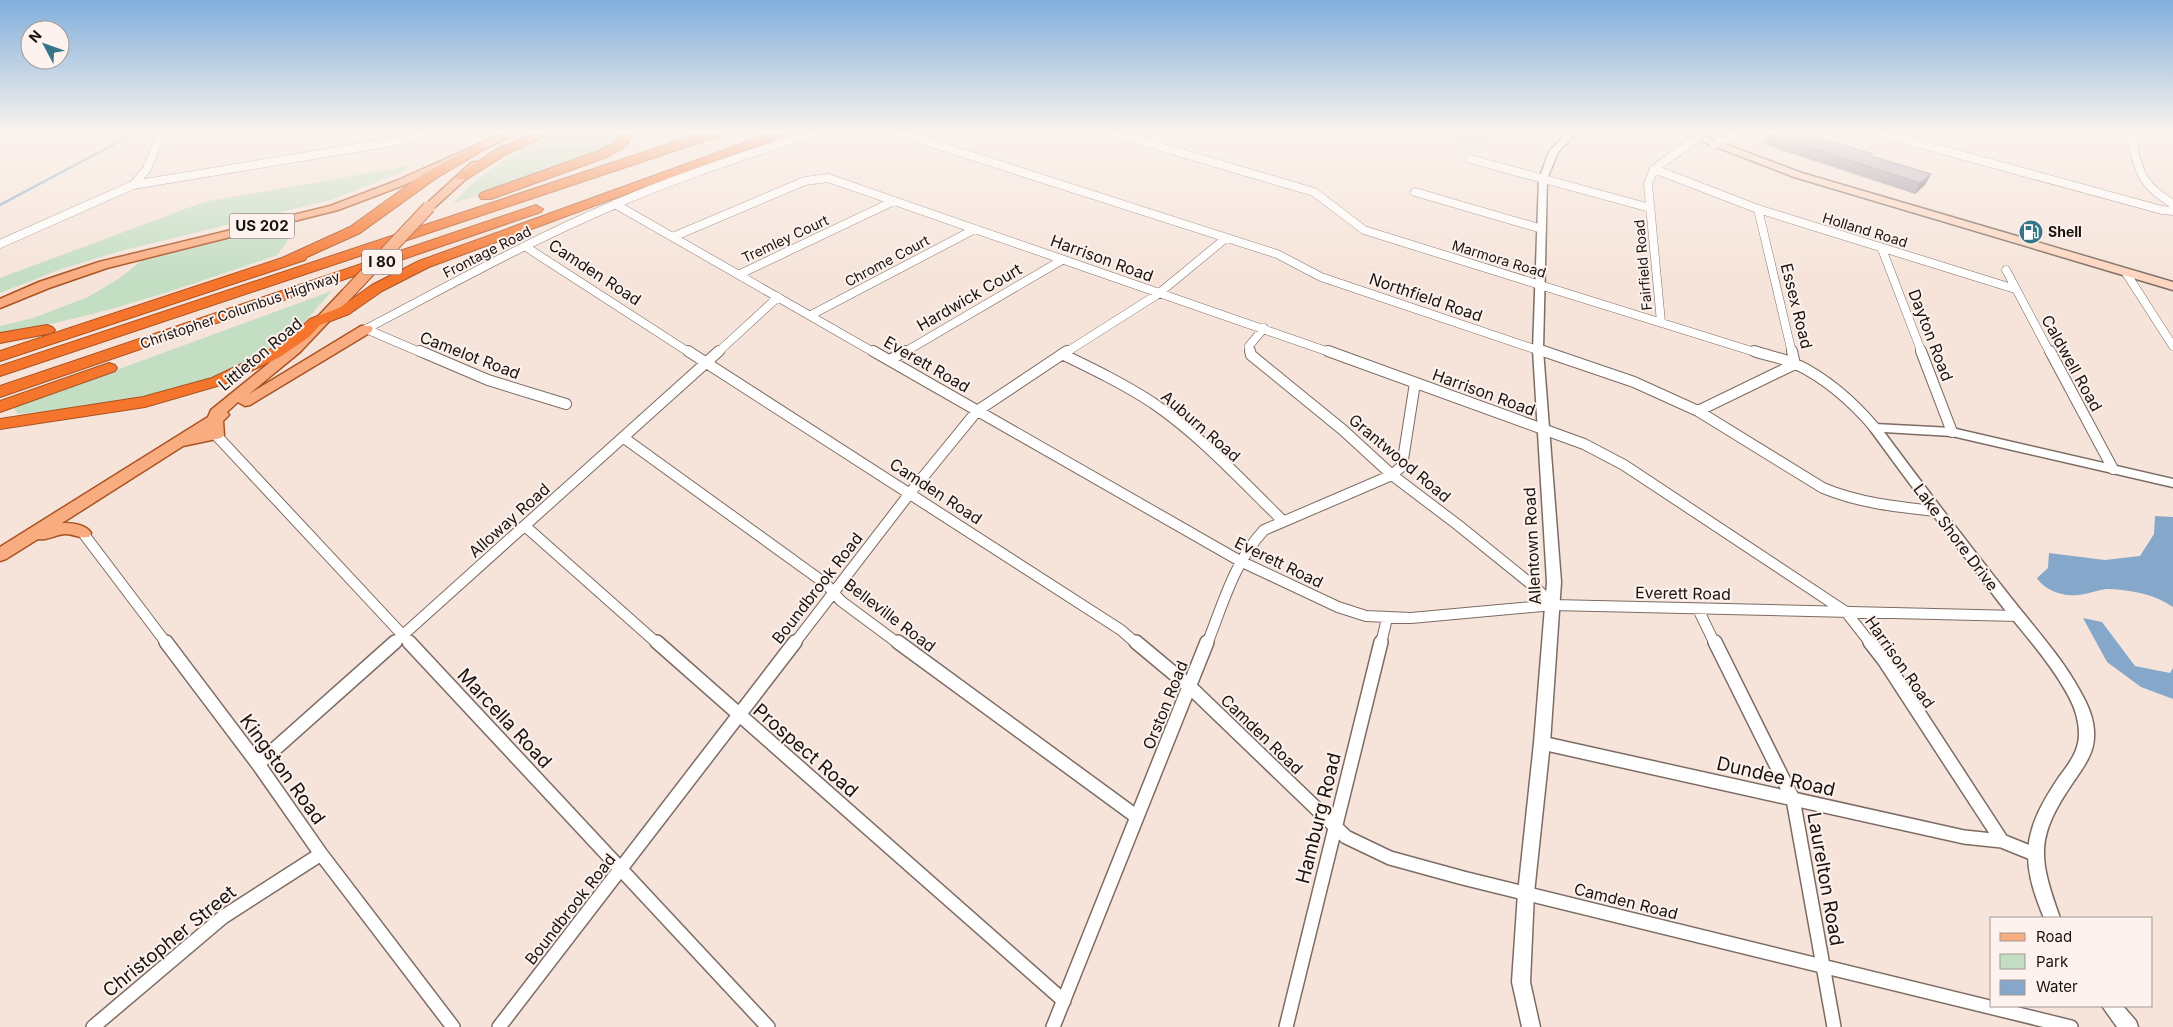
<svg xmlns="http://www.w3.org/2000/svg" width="2173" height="1027" font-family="Inter,sans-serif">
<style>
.green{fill:#c4dec4}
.water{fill:#85a8ca}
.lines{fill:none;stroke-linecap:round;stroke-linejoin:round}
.stream{stroke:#85a8ca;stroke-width:2.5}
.minor-far2-casing{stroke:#7c6c63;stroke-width:9}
.minor-far1-casing{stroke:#7c6c63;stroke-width:12}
.minor-casing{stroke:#7c6c63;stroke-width:16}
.tertiary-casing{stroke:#7c6c63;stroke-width:3}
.secondary-casing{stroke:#7c6c63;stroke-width:3}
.primary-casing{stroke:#a95323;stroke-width:3}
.motorway-casing{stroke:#a95323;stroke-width:2}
.minor-far2{stroke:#fff;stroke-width:8}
.minor-far1{stroke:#fff;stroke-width:10}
.minor{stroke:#fff;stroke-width:13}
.tertiary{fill:#fff;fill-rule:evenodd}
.secondary{fill:#fcd6c0;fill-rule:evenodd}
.primary{fill:#faac81;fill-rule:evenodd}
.motorway{fill:#f6752d;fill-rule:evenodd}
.primary-bridge-casing{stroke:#a95323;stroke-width:14;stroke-linecap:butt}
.primary-bridge{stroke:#faac81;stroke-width:12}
.wall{fill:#9992a0}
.shaded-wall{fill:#7d7782}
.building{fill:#b2aaba;stroke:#7d7782}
.labels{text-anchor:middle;stroke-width:4;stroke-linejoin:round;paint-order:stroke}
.far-street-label{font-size:14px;fill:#191310;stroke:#fdf2ed}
.far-poi-label{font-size:14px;font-weight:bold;fill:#191310;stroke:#fdf2ed;text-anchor:start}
.shield{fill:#fdf2ed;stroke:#5d5652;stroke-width:1}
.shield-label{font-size:15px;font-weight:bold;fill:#191310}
.street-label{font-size:16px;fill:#191310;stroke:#fdf2ed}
.near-street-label{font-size:19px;fill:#191310;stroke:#fdf2ed}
</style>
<rect width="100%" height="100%" fill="#f6e4da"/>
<path class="green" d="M565 131H620L621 136C603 159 486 192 453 203 484 168 522 148 565 131Z
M1431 131H1504L1474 148Z
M409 166 412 168 331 200 124 250 61 269 0 293V278L204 202Z
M285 226C293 238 285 245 277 255 186 286 96 319 0 333V326L33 318 88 297 120 278 142 260Z
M332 291C314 311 298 332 275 347 200 394 104 405 18 414L13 408Z"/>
<path class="water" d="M2155 516 2173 517V607C2154 594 2131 590 2109 589 2099 589 2089 594 2078 595 2064 597 2044 590 2037 578L2048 568 2049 553 2105 560 2140 556 2154 534Z
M2083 618 2102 622 2135 666 2170 673 2173 668V699L2141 687 2107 662Z"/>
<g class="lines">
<path class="stream" d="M0 205 139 131"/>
<defs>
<path id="minor-far2" d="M894 131 1277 254 1321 277 1546 353
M1107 131 1314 192 1364 230 1758 353
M1873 131 2162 210 2173 211
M2130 131C2139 169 2137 182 2173 204
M1148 144 1166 131
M1714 145 1741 131
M1470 159 1650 208
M1654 169 1758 209 2015 289
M134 184 147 169 162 131
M1415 192 1542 229
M615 204 875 353
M1758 209 1792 353
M675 236 805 181 828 178 1332 353
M0 244 133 185 398 141 424 134
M526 247 690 353
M1882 249 1922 353
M2006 270 2050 353
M2126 273 2173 346
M740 274 894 201
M811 315 975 229
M1661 322 1648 184 1654 169 1697 138
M366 329C448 286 531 240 616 204 682 175 751 154 819 131
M366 329 422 353
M717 353 778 297
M903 353 1062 260
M1065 353 1158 294 1226 238
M1250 353 1249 346 1264 328"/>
<path id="minor-far1" d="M420 351 488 380 566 404
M688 351 1121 630 1137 644
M873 351 1240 561 1338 607 1366 616 1411 618 1553 605 2018 616
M1250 351 1251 355 1343 430 1392 475 1458 525 1536 588 1553 605
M1328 351 1584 444 1624 465 1846 612 1871 644
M1543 351 1634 382 1698 411 1823 488C1859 503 1897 507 1936 511
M1754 351C1768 356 1783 358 1796 364 1827 379 1853 402 1875 428
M1921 351 1952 432
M2050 351 2113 469
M1062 354C1093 369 1124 384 1153 403 1201 436 1241 480 1283 521
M890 360 905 351
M1698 411 1795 364 1792 351
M216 435 411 644
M624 438 826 584 841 601 899 644
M525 526 658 644
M83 533 167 644
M1698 609 1715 644
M393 644 719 351
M794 644 910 493 977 411 1067 351
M1207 644C1223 604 1234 562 1264 530L1392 475 1402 466 1415 383
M1381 644 1387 618"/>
<path id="minor" d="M166 642 258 764 321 854 453 1027
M409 642 768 1027
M657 642 1064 1001
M898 642 1137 817
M1136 642 1190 687 1346 837 1390 858 1463 878 2071 1027
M1715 642 1793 799 1834 1027
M1870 642 1884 660 2002 841
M1542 743 1964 837 2002 841 2034 854
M258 764 395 642
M93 1027 223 917 321 854
M499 1027 795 642
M1053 1027 1207 642
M1286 1027 1381 642"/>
<path id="tertiary" d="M1568 131H1578L1558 152 1547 179 1543 350 1561 582 1550 743 1534 893 1530 982 1540 1027H1522L1512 982 1518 893 1534 743 1547 582 1533 350 1539 179 1549 152Z
M1875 424 1952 428 2173 479V487L1952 436 1884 432C1925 487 1966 541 2008 594 2032 625 2061 656 2080 691 2088 705 2095 720 2094 737 2094 753 2083 768 2074 781 2035 838 2038 856 2060 918H2044C2019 859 2023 830 2059 777 2069 764 2079 751 2079 734 2079 721 2075 708 2069 697 2050 661 2020 630 1995 597 1953 542 1912 487 1871 431L1869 428 1871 425Z
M2102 1006H2123L2136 1021 2138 1027H2117Z"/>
<path id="secondary" d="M1675 131H1690L1802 173 2173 282V290L1794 177Z"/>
<path id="primary" d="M508 131H523L404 185 338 210 107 268 49 288 0 308V299L39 282 99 262 330 206 396 181Z
M475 162 479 163 480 165 479 167 433 209H425L423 207 425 205 471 163Z
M348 289 353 290 354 293 353 296 300 352 249 394 361 326H371L373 329 371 332 250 405 245 406 238 402 227 412 229 415 223 421 224 435 221 438 183 446 62 523C72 523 86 524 91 533L89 537C80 539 74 534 66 534 56 534 47 541 38 539L6 559 0 561V547L208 417 211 410 290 346 343 290Z"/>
<path id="motorway" d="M539 131H556L505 155 467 179H457L456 176 497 149Z
M619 131H631L632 136 627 145 607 157 491 199H481L479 196 481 193 599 151 618 140Z
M708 131H727L725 134 0 376V366Z
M777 131H796L429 267 382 291 349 314 320 325 309 337 280 357 224 384 145 407 0 429V419L143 397 212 378 268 351 297 331 310 319 339 308 372 285 419 261Z
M478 144 484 148 482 151 435 179 360 233 307 257 305 260 0 361V351L282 258 350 227 425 173Z
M536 205 543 209 541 212 0 397V386Z
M47 325 52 327 55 330 52 333 0 343V333Z
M109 363 115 365 117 368 115 371 0 412V401Z"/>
</defs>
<use href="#minor-far2" class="minor-far2-casing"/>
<use href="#minor-far1" class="minor-far1-casing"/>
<use href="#minor" class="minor-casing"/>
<use href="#tertiary" class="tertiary-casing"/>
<use href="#secondary" class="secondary-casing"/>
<use href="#primary" class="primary-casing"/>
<use href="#motorway" class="motorway-casing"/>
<use href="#minor-far2" class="minor-far2"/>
<use href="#minor-far1" class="minor-far1"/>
<use href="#minor" class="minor"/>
<use href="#tertiary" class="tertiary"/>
<use href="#secondary" class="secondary"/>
<use href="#primary" class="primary"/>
<use href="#motorway" class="motorway"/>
<defs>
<path id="primary-bridge" d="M348 293 429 207"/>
</defs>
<use href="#primary-bridge" class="primary-bridge-casing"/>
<use href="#primary-bridge" class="primary-bridge"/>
</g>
<path class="wall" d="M1767 134 1873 154 1872 156 1931 174 1925 185 1915 194 1763 144Z"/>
<path class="shaded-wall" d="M1931 174 1925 185 1915 194 1920 183Z"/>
<path class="building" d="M1771 131H1796L1873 154 1871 156 1931 174 1920 183 1767 134Z"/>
<linearGradient id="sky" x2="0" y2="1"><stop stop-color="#80afdc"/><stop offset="0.48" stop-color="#fbf3ee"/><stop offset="1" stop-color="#fbf3ee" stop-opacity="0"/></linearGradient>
<rect width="2173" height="275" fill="url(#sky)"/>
<defs>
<symbol id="fuel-disc" viewBox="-11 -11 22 22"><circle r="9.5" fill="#357788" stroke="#fdf2ed"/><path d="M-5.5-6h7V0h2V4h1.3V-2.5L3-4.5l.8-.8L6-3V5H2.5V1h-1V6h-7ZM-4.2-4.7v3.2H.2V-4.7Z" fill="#fff"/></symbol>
</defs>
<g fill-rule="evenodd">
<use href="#fuel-disc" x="2017" y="218" width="28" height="28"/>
</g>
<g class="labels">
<g class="far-street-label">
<text transform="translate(1865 230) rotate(17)" y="5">Holland Road</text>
<text transform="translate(785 239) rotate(-25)" y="5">Tremley Court</text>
<text transform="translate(487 252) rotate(-27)" y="5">Frontage Road</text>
<text transform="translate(1499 259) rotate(17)" y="5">Marmora Road</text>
<text transform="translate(887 261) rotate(-28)" y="5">Chrome Court</text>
<text transform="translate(1643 265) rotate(-95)" y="5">Fairfield Road</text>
<text transform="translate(240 310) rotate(-19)" y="5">Christopher Columbus Highway</text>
</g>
<g class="far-poi-label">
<text x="2048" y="237">Shell</text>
</g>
<g class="shield">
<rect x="229.5" y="213.5" width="65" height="25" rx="4"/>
<rect x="362" y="249.5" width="40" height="25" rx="4"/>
</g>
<g class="shield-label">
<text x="262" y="231">US 202</text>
<text x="382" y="267">I 80</text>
</g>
<g class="street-label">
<text transform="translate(1102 258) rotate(20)" y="6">Harrison Road</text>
<text transform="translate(595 272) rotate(33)" y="6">Camden Road</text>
<text transform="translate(969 297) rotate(-30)" y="6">Hardwick Court</text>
<text transform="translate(1426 297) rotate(19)" y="6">Northfield Road</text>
<text transform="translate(1797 306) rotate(76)" y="6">Essex Road</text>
<text transform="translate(1931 335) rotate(69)" y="6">Dayton Road</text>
<text transform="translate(260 354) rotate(-40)" y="6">Littleton Road</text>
<text transform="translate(470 355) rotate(21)" y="6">Camelot Road</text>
<text transform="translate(2072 363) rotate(61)" y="6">Caldwell Road</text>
<text transform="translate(927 364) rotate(30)" y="6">Everett Road</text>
<text transform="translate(1484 392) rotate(20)" y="6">Harrison Road</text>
<text transform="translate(1201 426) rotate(41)" y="6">Auburn Road</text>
<text transform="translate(1400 458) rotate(40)" y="6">Grantwood Road</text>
<text transform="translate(936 491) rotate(33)" y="6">Camden Road</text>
<text transform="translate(509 520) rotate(-42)" y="6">Alloway Road</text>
<text transform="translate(1956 537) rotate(53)" y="6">Lake Shore Drive</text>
<text transform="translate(1532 546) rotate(-93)" y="6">Allentown Road</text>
<text transform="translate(1279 562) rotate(26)" y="6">Everett Road</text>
<text transform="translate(817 588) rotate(-52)" y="6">Boundbrook Road</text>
<text transform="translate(1683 593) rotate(1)" y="6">Everett Road</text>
<text transform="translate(890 615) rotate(37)" y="6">Belleville Road</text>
<text transform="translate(1900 662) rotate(55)" y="6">Harrison Road</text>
<text transform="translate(1165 705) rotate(-68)" y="6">Orston Road</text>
<text transform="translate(1262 734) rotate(44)" y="6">Camden Road</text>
<text transform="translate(1626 901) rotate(14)" y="6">Camden Road</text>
<text transform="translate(570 909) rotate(-52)" y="6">Boundbrook Road</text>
</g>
<g class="near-street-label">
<text transform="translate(505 718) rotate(47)" y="7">Marcella Road</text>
<text transform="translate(806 750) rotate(41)" y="7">Prospect Road</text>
<text transform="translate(283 769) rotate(54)" y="7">Kingston Road</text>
<text transform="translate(1776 776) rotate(13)" y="7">Dundee Road</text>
<text transform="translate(1318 818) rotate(-76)" y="7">Hamburg Road</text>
<text transform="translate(1826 879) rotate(80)" y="7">Laurelton Road</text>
<text transform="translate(169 941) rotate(-39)" y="7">Christopher Street</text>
</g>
</g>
<rect x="1990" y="917" width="162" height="90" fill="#fdf2ed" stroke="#a29995"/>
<rect x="2000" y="933" width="25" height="8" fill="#faac81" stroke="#a29995"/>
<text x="2036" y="942" font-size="15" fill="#191310">Road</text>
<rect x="2000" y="954" width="25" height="15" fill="#c4dec4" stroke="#a29995"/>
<text x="2036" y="967" font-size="15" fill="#191310">Park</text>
<rect x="2000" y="980" width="25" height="15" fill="#85a8ca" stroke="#a29995"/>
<text x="2036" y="992" font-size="15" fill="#191310">Water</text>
<g transform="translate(45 45) rotate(311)"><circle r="24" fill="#fdf2ed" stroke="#a29995"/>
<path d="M0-4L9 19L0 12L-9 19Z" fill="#357788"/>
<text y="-8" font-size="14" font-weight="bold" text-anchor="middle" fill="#191310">N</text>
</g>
</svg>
